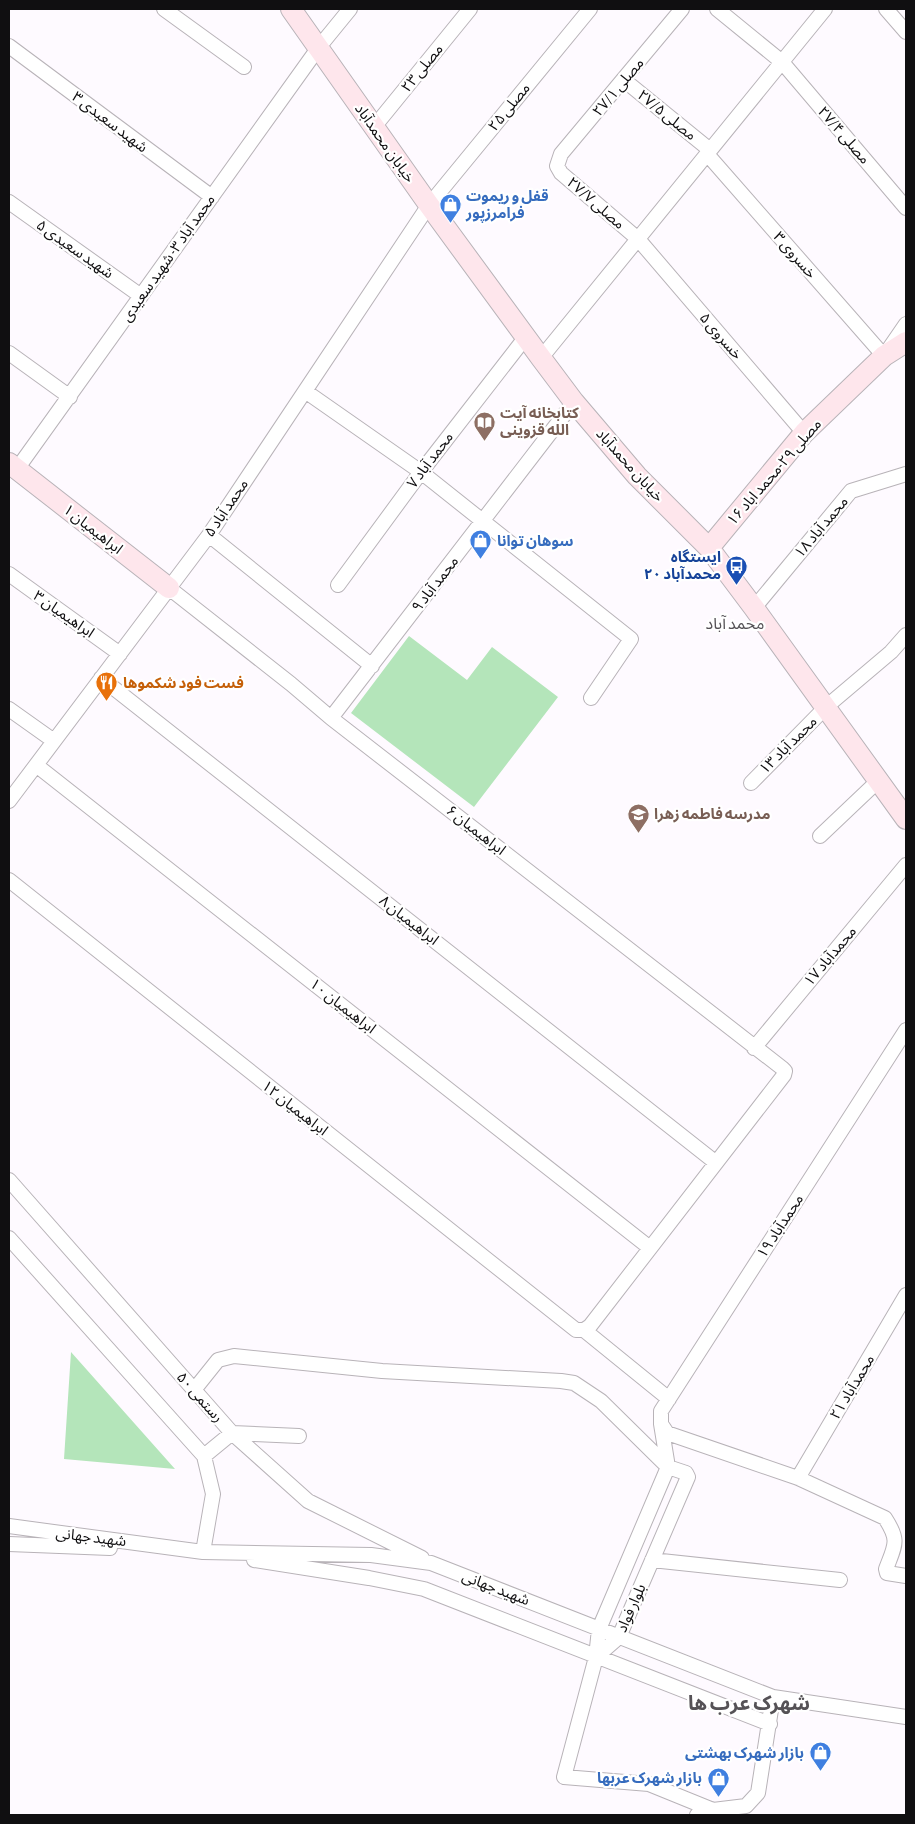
<svg xmlns="http://www.w3.org/2000/svg" width="915" height="1824" font-family="'Asap Condensed','Noto Sans Arabic',sans-serif">
<style>
.green{fill:#b4e5ba}
.lines{fill:none;stroke-linecap:round;stroke-linejoin:round}
.street-casing{stroke:#b8b3b8;stroke-width:16}
.secondary-casing{stroke:#b8b3b8;stroke-width:22}
.street{stroke:#fff;stroke-width:14}
.secondary{stroke:#fee6ec;stroke-width:20}
.labels{text-anchor:middle;stroke-width:4.5;stroke-linejoin:round;paint-order:stroke}
.street-label{font-size:15px;fill:#100f11;stroke:#fff}
.shop-label{font-size:15px;font-weight:bold;fill:#366cbe;stroke:#fff;text-anchor:start}
.education-label{font-size:15px;font-weight:bold;fill:#785e54;stroke:#fff;text-anchor:start}
.transit-label{font-size:15px;font-weight:bold;fill:#164399;stroke:#fff;text-anchor:end}
.food-label{font-size:15px;font-weight:bold;fill:#c56008;stroke:#fff;text-anchor:start}
.neighbourhood-label{font-size:16px;fill:#555256;stroke:#fff}
.district-label{font-size:20px;font-weight:bold;fill:#555256;stroke:#fff}
</style>
<rect width="100%" height="100%" fill="#fefaff"/>
<path class="green" d="M409 636 467 680 492 647 558 697 474 807 351 713Z
M71 1352 175 1469 64 1459Z"/>
<g class="lines">
<defs>
<path id="street" d="M164 9 244 67
M682 9 561 154 557 166 561 173 638 239 804 433
M717 9 782 62 906 208
M886 9 906 32
M9 46 212 197
M624 80 710 150
M374 127 470 9
M707 154 884 356 906 324
M9 202 141 296
M9 353 70 397
M541 358 825 9
M305 391 421 472 631 639 591 698
M17 469 319 47 350 9
M209 535 372 666
M9 574 120 654
M338 585 421 472 525 338
M754 608 851 491 906 474
M101 678 715 1162
M9 709 54 741
M331 718 574 402
M36 765 650 1248
M751 783 826 707 891 652 906 635
M9 801 209 535 429 205 590 9
M820 836 879 780
M9 880 576 1330H584L590 1326 784 1075 785 1071 782 1068 331 718 291 684 169 588
M754 1048 906 865
M9 1180 232 1433 308 1501 422 1558
M9 1238 204 1456 213 1494 203 1552
M584 1330 669 1399
M194 1390 218 1360 234 1356 382 1371 561 1381 574 1383 601 1401 668 1467 686 1473 688 1477 619 1637 596 1657
M661 1424 667 1433 798 1478 885 1518C900 1541 895 1545 886 1569L887 1573 906 1576
M204 1456 232 1433 299 1436
M668 1467 661 1424V1411L906 1030
M668 1467 599 1629 596 1657 564 1777 649 1784 713 1810
M798 1478 906 1295
M9 1526 203 1552 371 1555 431 1563 773 1697 906 1717
M9 1544 110 1548
M254 1560 369 1578 424 1589 770 1724
M652 1560 840 1580
M697 1815 713 1810 746 1806 758 1793 773 1697"/>
<path id="secondary" d="M291 9 429 205 541 358 574 402 637 476 709 548 754 608 906 819
M9 463 169 588
M709 548 804 433 884 356 906 342"/>
</defs>
<use href="#street" class="street-casing"/>
<use href="#secondary" class="secondary-casing"/>
<use href="#street" class="street"/>
<use href="#secondary" class="secondary"/>
</g>
<defs>
<symbol id="shop-pin" viewBox="-11 -11 22 30"><path d="M0 17L-7.5 6A9.5 9.5 0 1 1 7.5 6Z" fill="#3f7fe0" stroke="#fff"/><path d="M-5-2.5h2.3a2.7 3.5 0 0 1 5.4 0H5L5.5 6h-11ZM-1.5-2.5h3a1.5 2.3 0 0 0-3 0Z" fill="#fff"/></symbol>
<symbol id="library-pin" viewBox="-11 -11 22 30"><path d="M0 17L-7.5 6A9.5 9.5 0 1 1 7.5 6Z" fill="#8d6e63" stroke="#fff"/><path d="M-6-4Q-3-5.5-.7-3.5V5Q-3 3-6 4ZM6-4Q3-5.5 .7-3.5V5Q3 3 6 4Z" fill="#fff"/></symbol>
<symbol id="bus-pin" viewBox="-11 -11 22 30"><path d="M0 17L-7.5 6A9.5 9.5 0 1 1 7.5 6Z" fill="#1a4fb4" stroke="#fff"/><path d="M-5-6H5V4H4V6H2V4H-2V6H-4V4H-5ZM-3.5-4V0h7V-4ZM-3.5 1.2v1.5H-2V1.2ZM2 1.2v1.5H3.5V1.2Z" fill="#fff"/></symbol>
<symbol id="restaurant-pin" viewBox="-11 -11 22 30"><path d="M0 17L-7.5 6A9.5 9.5 0 1 1 7.5 6Z" fill="#e8710a" stroke="#fff"/><path d="M-5-6h1v4h1v-4h1v4h1v-4h1v5L-1.5 .5V6h-2V.5L-5-1ZM5-6V6H3V1.5H1.5Q1.5-4 5-6Z" fill="#fff"/></symbol>
<symbol id="school-pin" viewBox="-11 -11 22 30"><path d="M0 17L-7.5 6A9.5 9.5 0 1 1 7.5 6Z" fill="#8d6e63" stroke="#fff"/><path d="M0-5L7-2L0 1L-7-2ZM-4 1L0 2.5L4 1V4Q0 6-4 4Z" fill="#fff"/></symbol>
</defs>
<g fill-rule="evenodd">
<use href="#shop-pin" x="438" y="192" width="25" height="34"/>
<use href="#library-pin" x="472" y="410" width="25" height="34"/>
<use href="#shop-pin" x="468" y="528" width="25" height="34"/>
<use href="#bus-pin" x="724" y="554" width="25" height="34"/>
<use href="#restaurant-pin" x="94" y="670" width="25" height="34"/>
<use href="#school-pin" x="626" y="802" width="25" height="34"/>
<use href="#shop-pin" x="808" y="1740" width="25" height="34"/>
<use href="#shop-pin" x="706" y="1766" width="25" height="34"/>
</g>
<g class="labels">
<g class="street-label">
<text transform="translate(422 68) rotate(-51)" y="5">مصلی ۲۳</text>
<text transform="translate(618 87) rotate(-50)" y="5">مصلی ۲۷/۱</text>
<text transform="translate(509 107) rotate(-51)" y="5">مصلی ۲۵</text>
<text transform="translate(667 115) rotate(39)" y="5">مصلی ۲۷/۵</text>
<text transform="translate(110 122) rotate(37)" y="5">شهید سعیدی ۳</text>
<text transform="translate(844 135) rotate(49)" y="5">مصلی ۲۷/۴</text>
<text transform="translate(385 143) rotate(55)" y="5">خیابان محمدآباد</text>
<text transform="translate(596 203) rotate(41)" y="5">مصلی ۲۷/۷</text>
<text transform="translate(75 249) rotate(35)" y="5">شهید سعیدی ۵</text>
<text transform="translate(795 255) rotate(49)" y="5">خسروی ۳</text>
<text transform="translate(168 258) rotate(-55)" y="5">محمد آباد ۳- شهید سعیدی</text>
<text transform="translate(721 336) rotate(49)" y="5">خسروی ۵</text>
<text transform="translate(430 460) rotate(-53)" y="5">محمد آباد ۷</text>
<text transform="translate(630 465) rotate(48)" y="5">خیابان محمدآباد</text>
<text transform="translate(774 472) rotate(-49)" y="5">مصلی ۲۹-محمد اباد ۱۶</text>
<text transform="translate(226 508) rotate(-56)" y="5">محمد آباد ۵</text>
<text transform="translate(821 527) rotate(-50)" y="5">محمد آباد ۱۸</text>
<text transform="translate(93 529) rotate(38)" y="5">ابراهیمیان ۱</text>
<text transform="translate(435 584) rotate(-52)" y="5">محمد آباد ۹</text>
<text transform="translate(64 614) rotate(35)" y="5">ابراهیمیان ۳</text>
<text transform="translate(788 745) rotate(-45)" y="5">محمد آباد ۱۳</text>
<text transform="translate(476 830) rotate(38)" y="5">ابراهیمیان ۶</text>
<text transform="translate(409 920) rotate(38)" y="5">ابراهیمیان ۸</text>
<text transform="translate(830 956) rotate(-50)" y="5">محمدآباد ۱۷</text>
<text transform="translate(343 1006) rotate(38)" y="5">ابراهیمیان ۱۰</text>
<text transform="translate(295 1108) rotate(38)" y="5">ابراهیمیان ۱۲</text>
<text transform="translate(780 1226) rotate(-57)" y="5">محمدآباد ۱۹</text>
<text transform="translate(852 1387) rotate(-59)" y="5">محمدآباد ۲۱</text>
<text transform="translate(200 1397) rotate(48)" y="5">رستمی ۵۰</text>
<text transform="translate(91 1537) rotate(7)" y="5">شهید جهانی</text>
<text transform="translate(496 1588) rotate(21)" y="5">شهید جهانی</text>
<text transform="translate(631 1608) rotate(-66)" y="5">بلوار فواد</text>
</g>
<g class="shop-label">
<text x="466" y="201">قفل و ریموت<tspan x="466" dy="17">فرامرزپور</tspan></text>
<text x="497" y="546">سوهان توانا</text>
<text x="804" y="1758" text-anchor="end">بازار شهرک بهشتی</text>
<text x="702" y="1783" text-anchor="end">بازار شهرک عربها</text>
</g>
<g class="education-label">
<text x="500" y="418">کتابخانه آیت<tspan x="500" dy="17">الله قزوینی</tspan></text>
<text x="654" y="819">مدرسه فاطمه زهرا</text>
</g>
<g class="transit-label">
<text x="721" y="562">ایستگاه<tspan x="721" dy="17">محمدآباد ۲۰</tspan></text>
</g>
<g class="food-label">
<text x="123" y="688">فست فود شکموها</text>
</g>
<g class="neighbourhood-label">
<text x="735" y="629">محمد آباد</text>
</g>
<g class="district-label">
<text x="749" y="1710">شهرک عرب ها</text>
</g>
</g>
<rect width="915" height="1824" fill="none" stroke="#100f11" stroke-width="20"/>
</svg>
